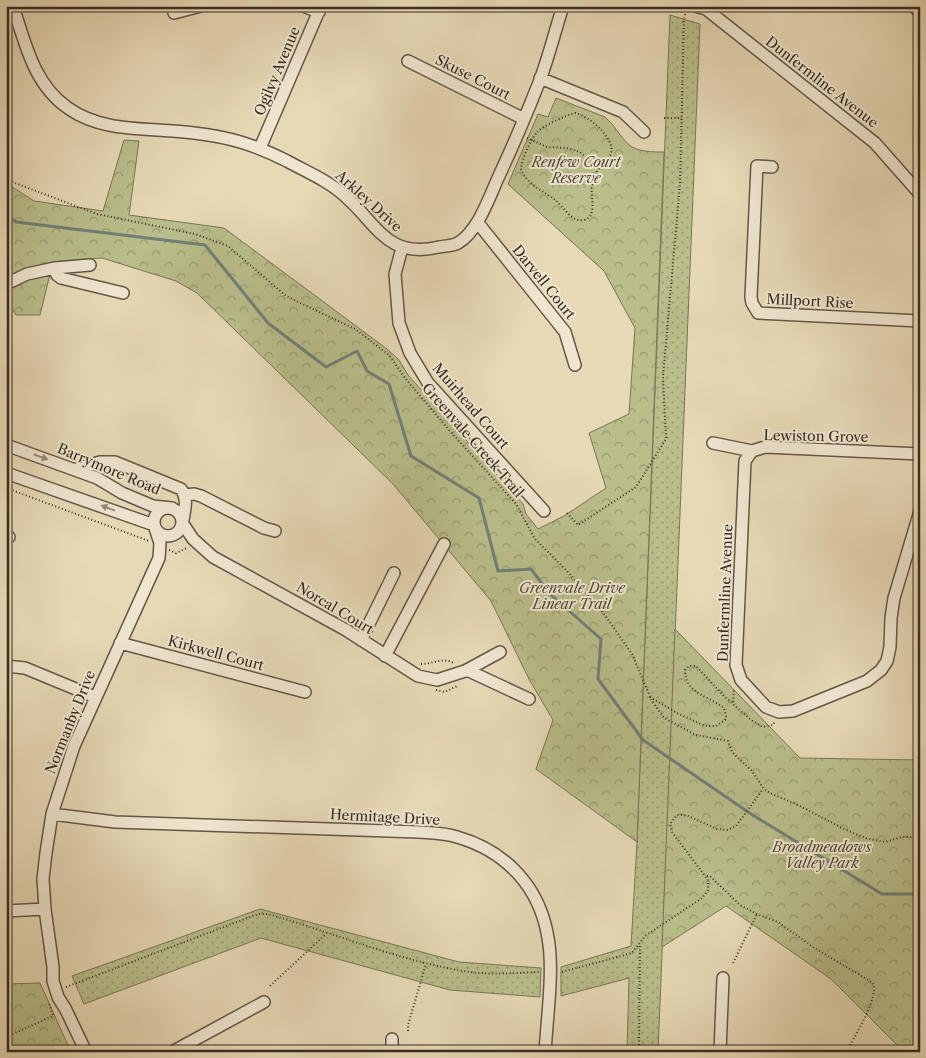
<svg xmlns="http://www.w3.org/2000/svg" width="926" height="1058" font-family="'Libre Caslon Text',serif">
<style>
.grass{fill:url(#grass-dots);stroke:#787556}
.forest{fill:url(#forest-crowns);stroke:#787556}
.lines{fill:none;stroke-linecap:round;stroke-linejoin:round}
.stream{stroke:#718177;stroke-width:3}
.minor-casing{stroke:#645747;stroke-width:14}
.path{stroke:#382c22;stroke-width:2;stroke-dasharray:1 2.5;stroke-linecap:butt}
.minor{stroke:#efe6d0;stroke-width:11}
.oneway{fill:#948979}
.labels{text-anchor:middle;stroke-width:4;stroke-linejoin:round;paint-order:stroke}
.street-label{font-size:14px;fill:#382c22;stroke:#efe6d0}
.park-label{font-size:14px;font-style:italic;fill:#524937;stroke:#efe6d0}
</style>
<defs>
<pattern id="grass-dots" width="8" height="8" patternUnits="userSpaceOnUse" patternTransform="scale(1.25)"><rect width="8" height="8" fill="#b9be8b"/><path d="M2 2h.1M6 6h.1" fill="none" stroke="#979b71" stroke-width="1.8" stroke-linecap="round"/></pattern>
<pattern id="forest-crowns" width="20" height="18" patternUnits="userSpaceOnUse" patternTransform="scale(1.25)"><rect width="20" height="18" fill="#b9be8b"/><path d="M2 6a3 3 0 1 1 6 0M12 15a3 3 0 1 1 6 0" fill="none" stroke="#979b71"/></pattern>
</defs>
<rect width="100%" height="100%" fill="#e7d9b6"/>
<filter id="stains"><feTurbulence type="fractalNoise" baseFrequency=".004" numOctaves="4"/><feColorMatrix values="0 0 0 0 .2 0 0 0 0 .09 0 0 0 0 .02 0 0 0 .5 -.17"/></filter>
<radialGradient id="worn" r=".72"><stop offset=".6" stop-color="#630" stop-opacity="0"/><stop offset="1" stop-color="#630" stop-opacity=".3"/></radialGradient>
<path class="grass" d="M670 15 700 24 658 1052H627L629 978 561 996V967L631 946 637 842Z
M260 909 459 962 541 968 540 997 450 990 261 938 84 1004 72 976Z"/>
<path class="forest" d="M556 98 605 117C615 125 620 137 629 145 638 152 653 152 664 152L637 842 536 769 553 720 529 679 491 601 393 484 197 293 176 281 102 258 53 262 25 269 6 278V183L34 201 103 211 124 140 139 141 129 215 224 228 387 349 399 360 408 375 523 504 526 514 538 529 564 516 606 488 589 433 629 414 635 328 604 271 508 184 538 114 548 117Z
M50 274 40 315H16L6 299V290L27 279Z
M675 629 800 758 920 760V1052H904L831 979 726 906 662 947Z
M40 983 71 1052H6V984Z"/>
<g class="lines">
<path class="stream" d="M6 215 16 222 205 245 268 323 326 367 357 351 367 371 389 384 411 456 479 498 498 571 531 569 550 594 601 639 598 679 643 740 751 814 882 894H920"/>
<defs>
<path id="minor" d="M13 6C25 43 34 85 68 108 104 134 152 127 194 133 230 137 255 145 287 161 307 172 329 181 346 197 378 225 387 259 439 247 445 246 453 246 458 243 478 231 489 198 498 178 513 146 527 113 540 80 549 56 555 31 563 6
M303 6 319 12
M695 6 706 9 875 143 920 194
M913 6 920 12
M174 13 201 6
M408 61 524 119
M540 78 623 112 644 132
M260 148 321 6
M772 167 757 166 751 297 752 303 758 313 920 321
M478 223 565 332 575 365
M402 248 395 274 399 323 410 353 428 383 544 511
M55 268 57 275 61 278 123 293
M6 284 27 274 55 268 90 265
M713 443 752 451 765 447 920 454
M6 445 97 478 122 493 141 501 153 506 172 508
M752 451 745 461 736 665 741 680 766 707 779 712 793 711 867 681 881 670 887 661 890 647 891 618 894 598 920 511
M76 469 100 462H115L181 489C188 499 185 508 183 520
M6 473 154 525
M185 495 194 494 201 496 264 528 275 531
M154 522a14 14 0 1 1 28 0a14 14 0 1 1-28 0Z
M183 524 193 539 213 557 346 630 418 676 437 680 465 671H469L529 699
M6 537H9
M361 640 394 573
M120 643 305 692
M385 656 444 544
M6 666 25 668 95 697
M465 671 500 652
M52 814 115 822 419 832C431 833 445 833 457 837 506 851 540 887 548 938 554 970 547 1018 545 1052
M6 911 45 909
M86 1052 66 1010 58 997 53 981V967L45 909 43 879 46 853 52 814 74 746 159 558 160 543 155 528
M172 1052 264 1002
M392 1052V1039
M720 1052 723 978"/>
</defs>
<use href="#minor" class="minor-casing"/>
<path class="path" d="M575 113C588 115 616 139 611 153 609 159 603 163 599 168 595 173 594 180 592 186 590 195 598 217 584 220 572 223 563 206 554 199 542 190 526 184 521 169 522 158 530 141 537 132 541 127 568 114 575 113Z
M664 118H682
M527 138 547 147 567 148 580 152 598 169
M6 178 15 183 97 214 195 234 228 246 286 296 355 329 389 355 405 378 450 431 516 504 535 539 567 571 604 614 632 654 652 701 664 718 696 735 728 741 732 752 752 771 764 789 770 793 800 806 842 828 865 838 885 842 902 837H920
M6 488 149 541
M567 513 578 525 636 487 666 439 663 377 680 184 684 19 686 11
M169 550 176 553 187 548
M421 664C433 664 442 657 454 663
M436 690 445 692 457 686
M650 697 677 713 705 726H716L725 720 726 716 724 708C709 696 685 694 685 670L689 666H696L725 697 751 720 763 727 773 725 775 721
M733 702 734 689
M707 876H710L740 905 757 914 778 922 813 947 873 983C879 996 857 1033 850 1045
M733 963 757 914
M562 972 632 953 645 936 702 898 708 890V880L672 832 670 824 677 815H686L717 829 728 830 736 826 763 789
M270 986 327 933
M66 987 258 914H268C335 933 401 962 470 972 493 975 516 973 539 972
M408 1031V1025L426 964
M6 1037 53 1016 49 1003
M639 1052 640 944"/>
<use href="#minor" class="minor"/>
</g>
<defs><path id="oneway-solid" d="M-6-.8H1V-3.2L6.5 0L1 3.2V.8H-6Z" transform="scale(1.25)"/></defs>
<g class="oneway">
<use href="#oneway-solid" transform="translate(41 457) rotate(19)"/>
<use href="#oneway-solid" transform="translate(108 508) rotate(-160)"/>
</g>
<g class="labels">
<g class="street-label">
<text transform="translate(277 71) rotate(-67)" y="5">Ogilvy Avenue</text>
<text transform="translate(473 77) rotate(27)" y="5">Skuse Court</text>
<text transform="translate(822 82) rotate(38)" y="5">Dunfermline Avenue</text>
<text transform="translate(369 201) rotate(42)" y="5">Arkley Drive</text>
<text transform="translate(544 282) rotate(51)" y="5">Darvell Court</text>
<text transform="translate(810 301) rotate(3)" y="5">Millport Rise</text>
<text transform="translate(471 406) rotate(49)" y="5">Muirhead Court</text>
<text transform="translate(816 436) rotate(1)" y="5">Lewiston Grove</text>
<text transform="translate(473 440) rotate(49)" y="5">Greenvale Creek Trail</text>
<text transform="translate(109 469) rotate(23)" y="5">Barrymore Road</text>
<text transform="translate(725 593) rotate(-88)" y="5">Dunfermline Avenue</text>
<text transform="translate(335 608) rotate(31)" y="5">Norcal Court</text>
<text transform="translate(216 653) rotate(15)" y="5">Kirkwell Court</text>
<text transform="translate(70 722) rotate(-68)" y="5">Normanby Drive</text>
<text transform="translate(385 817) rotate(3)" y="5">Hermitage Drive</text>
</g>
<g class="park-label">
<text x="576" y="167">Renfew Court<tspan x="576" dy="16">Reserve</tspan></text>
<text x="572" y="593">Greenvale Drive<tspan x="572" dy="16">Linear Trail</tspan></text>
<text x="822" y="852">Broadmeadows<tspan x="822" dy="16">Valley Park</tspan></text>
</g>
</g>
<rect width="926" height="1058" fill="none" stroke="#e7d9b6" stroke-width="25"/>
<rect x="8" y="8" width="911" height="1043" fill="none" stroke="#382c22" stroke-width="2.5"/>
<rect x="12" y="12" width="901" height="1033" fill="none" stroke="#382c22"/>
<rect width="100%" height="100%" filter="url(#stains)"/>
<rect width="100%" height="100%" fill="url(#worn)"/>
</svg>
